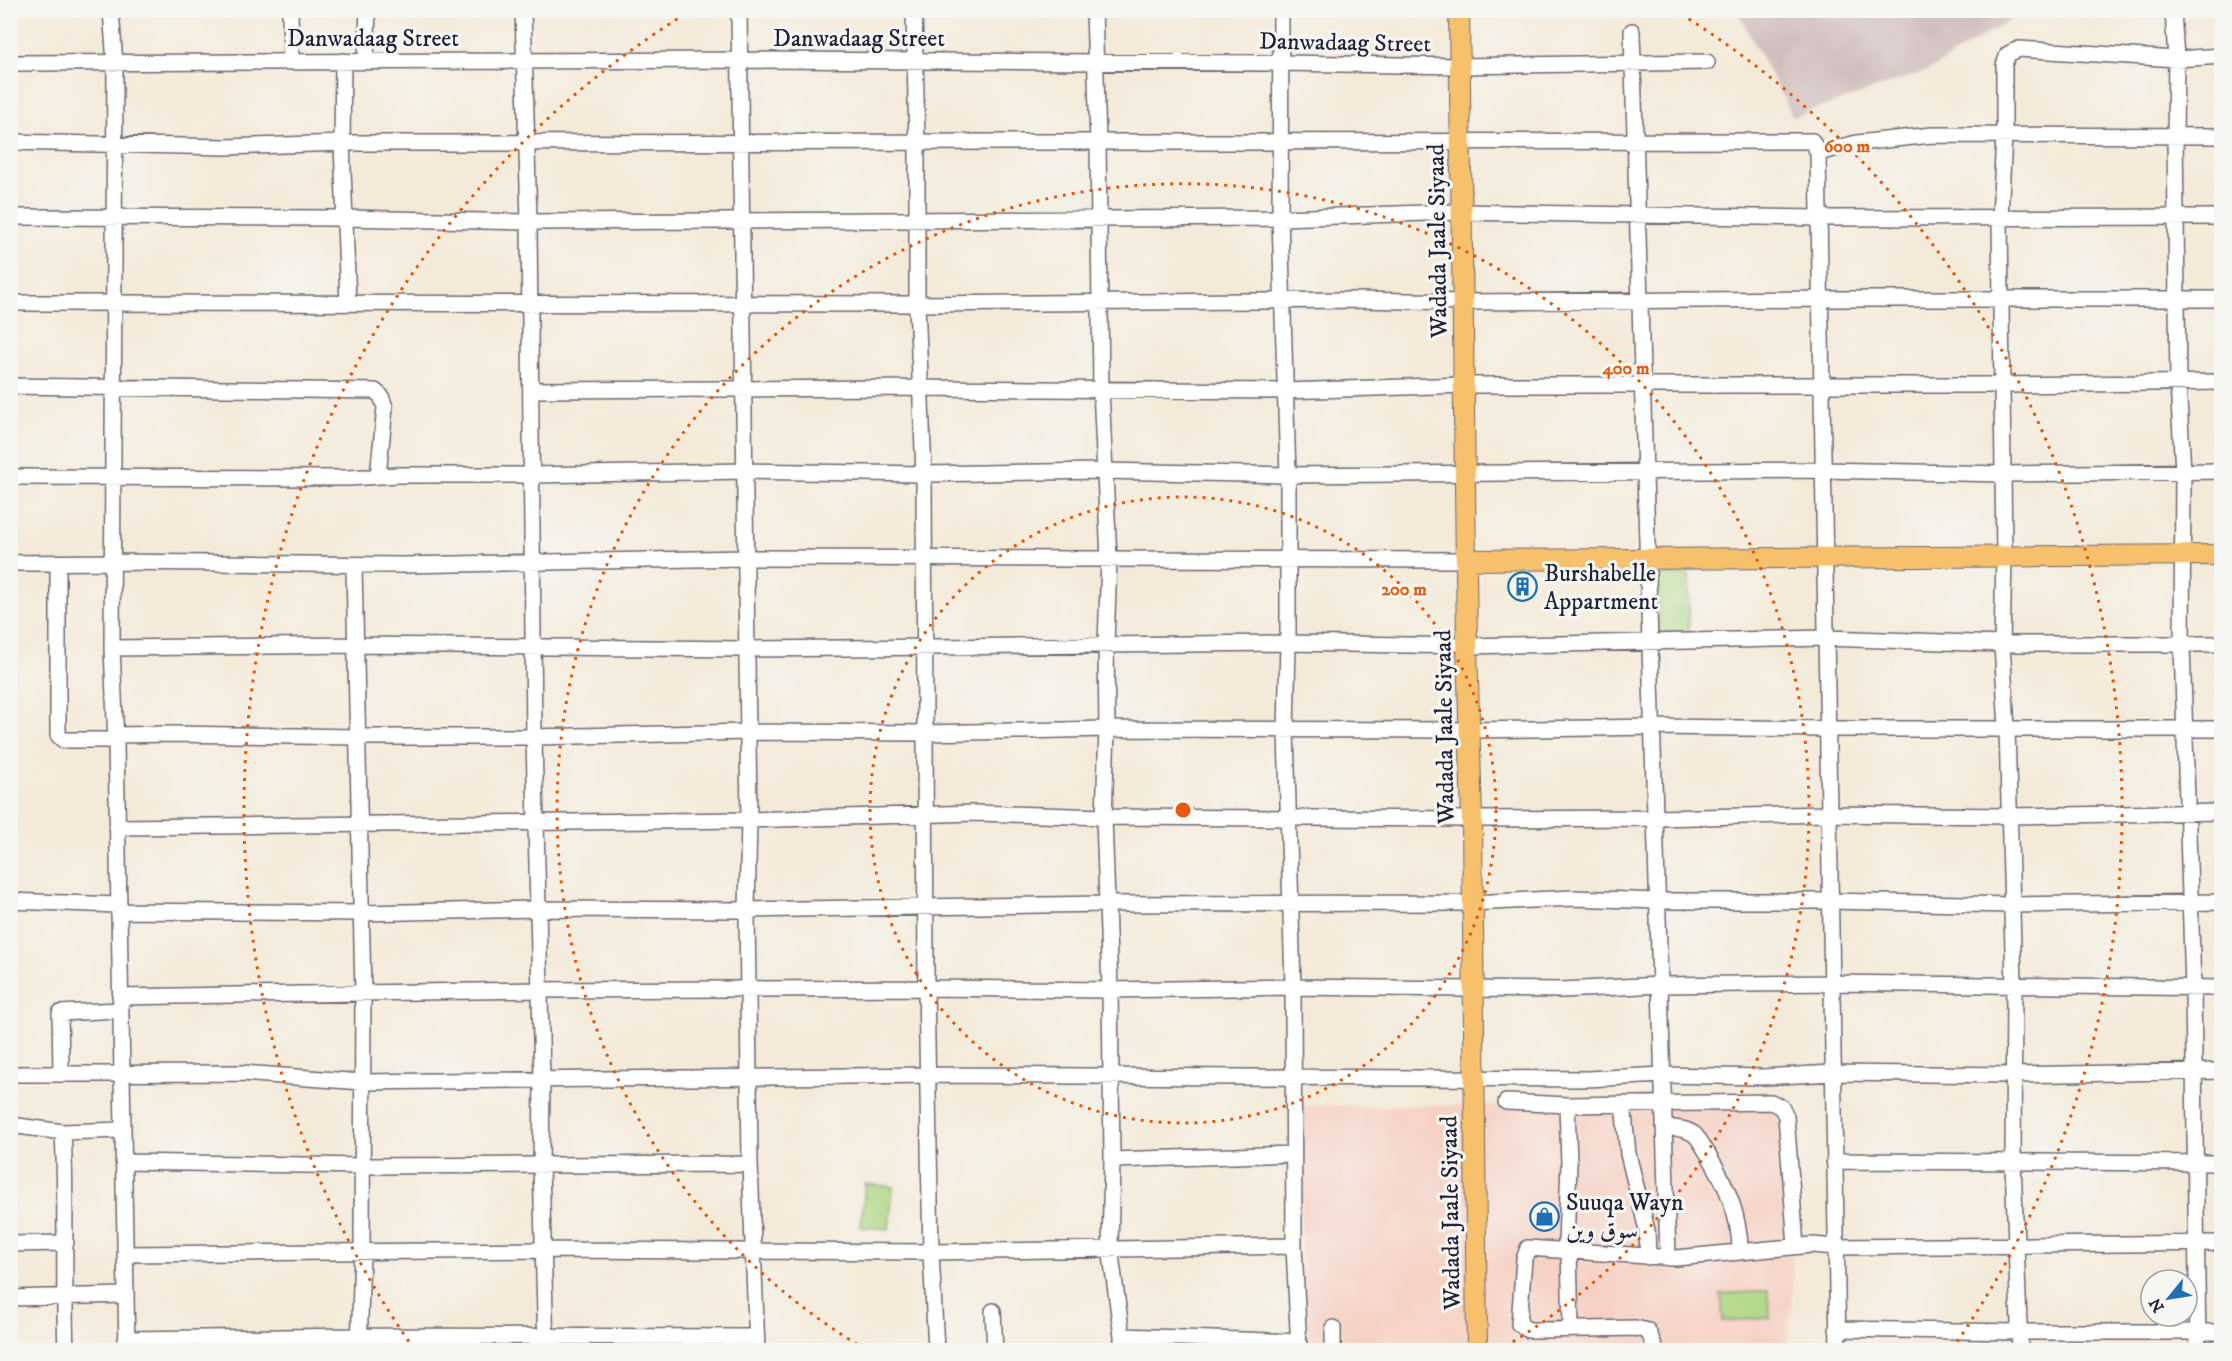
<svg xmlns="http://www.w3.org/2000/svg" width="2232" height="1361" font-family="'IM FELL DW Pica',Amiri,serif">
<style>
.built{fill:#f6d2c5}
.industrial{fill:#d1bfbf}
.green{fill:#acd580;stroke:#677c5e;stroke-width:1.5}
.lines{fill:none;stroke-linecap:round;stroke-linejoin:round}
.minor-casing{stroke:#6c6872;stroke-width:18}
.major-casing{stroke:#6c6872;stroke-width:22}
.minor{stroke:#fff;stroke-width:15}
.major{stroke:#f7c06c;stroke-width:20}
.ring{fill:none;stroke:#e8590c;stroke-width:3;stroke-dasharray:3 6}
.labels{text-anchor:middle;stroke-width:6;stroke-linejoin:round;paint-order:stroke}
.street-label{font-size:24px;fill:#22223b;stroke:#f6f6f2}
.poi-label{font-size:24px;fill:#22223b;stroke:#f6f6f2;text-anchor:start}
.centre{fill:#e8590c;stroke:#f6f6f2;stroke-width:3}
.ring-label{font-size:18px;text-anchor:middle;font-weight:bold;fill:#e8590c;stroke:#f6f6f2;stroke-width:6;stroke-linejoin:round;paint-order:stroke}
</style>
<rect width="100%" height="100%" fill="#f6f6f2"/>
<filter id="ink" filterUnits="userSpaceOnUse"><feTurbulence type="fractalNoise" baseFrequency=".0167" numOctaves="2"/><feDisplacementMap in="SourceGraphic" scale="12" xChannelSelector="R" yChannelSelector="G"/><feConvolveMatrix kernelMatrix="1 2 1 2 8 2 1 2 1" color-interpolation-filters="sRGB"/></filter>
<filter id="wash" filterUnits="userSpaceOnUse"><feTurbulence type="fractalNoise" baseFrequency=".008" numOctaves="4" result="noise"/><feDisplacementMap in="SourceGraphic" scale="24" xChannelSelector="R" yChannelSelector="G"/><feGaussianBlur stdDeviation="1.35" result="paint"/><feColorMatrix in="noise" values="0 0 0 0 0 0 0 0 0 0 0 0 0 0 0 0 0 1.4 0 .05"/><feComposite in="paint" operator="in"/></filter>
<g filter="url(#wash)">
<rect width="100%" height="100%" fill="#f4ead9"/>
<path class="built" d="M1498 1105 1531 1107H1785L1793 1288 1787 1350H1303L1300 1152 1303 1106Z"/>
<path class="industrial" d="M2018 11V15L1929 70 1793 117 1737 11Z"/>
<path class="green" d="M1658 575H1689V632H1658Z
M865 1184 893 1187 889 1229 861 1227Z
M1768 1291 1770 1318 1723 1321 1721 1294Z"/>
</g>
<g filter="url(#ink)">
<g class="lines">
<defs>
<path id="minor" d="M111 10 115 64 112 648 116 744 127 1350
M290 10 291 61
M523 10 529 222 534 737 542 1080 541 1166 546 1350
M739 10 749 820 747 910 750 1164 757 1350
M914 10 917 142V304L924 474 926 988 931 1252 936 1350
M1094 10 1098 142 1101 389 1109 559 1106 644 1107 729 1104 817 1110 990 1112 1160 1110 1248 1122 1336V1350
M1281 10 1280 218 1288 475V643L1286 731 1293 987 1294 1246 1299 1350
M2173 10 2176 59 2175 135 2178 383 2183 471 2182 645 2193 988 2198 1350
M1632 31 1668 1258
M343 61 342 143 348 303
M366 61 368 10
M10 63 739 60 1281 63 1460 66 1707 62
M10 142 225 147 342 143 1812 141 1818 153 1838 1350
M1818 153 1857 143 1932 135 2222 136
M10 217 346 218 529 222 1280 218 1455 212 1818 218 2222 217
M10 303 917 304 1354 300 1463 302 1819 299H2222
M10 386 375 391 381 396 385 407 378 476
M532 390 920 388 1285 391 1464 385H2002L2222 382
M10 477 348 478 398 475H532L745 471 924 474 1104 471 1288 475 1822 470 2003 474 2222 471
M10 563 112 562 403 565 744 558 1467 560
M58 563V735L63 740H116
M354 565 363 993 362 1252 359 1350
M112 648 356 645 745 649 1288 643 1467 646 1825 638 2002 644H2222
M116 735 173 734 357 737H534L748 732 925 733 1107 729 1471 730 1652 727 1827 729H2222
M117 827 749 820 975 813 1104 817 1472 819 1655 818 1828 814 2009 816 2222 812
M10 901 118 905
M118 911 362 913 539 909 747 910 1106 904 1472 903 1573 898 1657 901H1830L2011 905 2222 902
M120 997 539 990 926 988 1110 990 1293 987 1562 990 1660 985 1831 983 2222 988
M61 1072 60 1013 119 1010
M10 1074 242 1073 362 1082 928 1075 1587 1079 1662 1075 1763 1077 1833 1073 2013 1075 2222 1071
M1506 1102 1567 1105 1771 1102 1781 1107 1786 1116 1796 1246
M1623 1104 1628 1154 1647 1230 1648 1257
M1567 1105 1569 1164 1566 1242 1569 1252 1571 1329
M10 1125 63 1132 122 1130
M1664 1127C1674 1128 1687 1128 1695 1135 1700 1140 1704 1148 1708 1154 1726 1183 1740 1216 1740 1251
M63 1132C67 1205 63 1277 66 1350
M1112 1160 1293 1154
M1834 1161 2222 1163
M123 1162 363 1166 750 1164
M10 1244 66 1243
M126 1254 543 1250 931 1252 1294 1246
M10 1298 125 1295
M993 1311 995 1350
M1837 1329 2019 1332H2222
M1122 1336 1299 1342
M126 1339 358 1336 756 1337
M1333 1350V1328
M1656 1350 1648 1331 1635 1328 1540 1330H1528L1519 1324 1524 1259 1528 1248 1676 1258 1812 1245 1836 1247 2222 1243
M2020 1350 2013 1163 2014 985 2007 729 2002 644 2004 557 2000 218 2004 135V65L2008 54 2019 49 2176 59 2222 56"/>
<path id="major" d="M1459 10 1467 646 1472 819 1477 1350
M1467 560 2222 555"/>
</defs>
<use href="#minor" class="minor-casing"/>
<use href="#major" class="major-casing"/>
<use href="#minor" class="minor"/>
<use href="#major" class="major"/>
</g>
</g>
<g class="ring">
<circle cx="1183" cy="810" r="313"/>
<path d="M865 1349A626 626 0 1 1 1501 1349"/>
<path d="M414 1349A939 939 0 0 1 685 14M1681 14A939 939 0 0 1 1952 1349"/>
</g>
<defs>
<symbol id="building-ring" viewBox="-11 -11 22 22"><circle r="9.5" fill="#f6f6f2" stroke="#1f6fb2" stroke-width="1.5"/><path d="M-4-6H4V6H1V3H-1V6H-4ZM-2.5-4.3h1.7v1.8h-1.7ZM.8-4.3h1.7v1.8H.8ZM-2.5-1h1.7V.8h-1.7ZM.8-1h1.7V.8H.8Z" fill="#1f6fb2"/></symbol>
<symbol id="shop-ring" viewBox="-11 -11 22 22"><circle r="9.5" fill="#f6f6f2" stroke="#1f6fb2" stroke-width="1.5"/><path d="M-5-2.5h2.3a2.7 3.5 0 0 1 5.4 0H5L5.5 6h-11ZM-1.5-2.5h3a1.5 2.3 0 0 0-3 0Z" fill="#1f6fb2"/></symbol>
</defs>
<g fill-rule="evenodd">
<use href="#building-ring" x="1506" y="570" width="33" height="33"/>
<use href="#shop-ring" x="1528" y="1200" width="33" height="33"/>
</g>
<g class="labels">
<g class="street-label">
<text x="373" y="46">Danwadaag Street</text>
<text x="859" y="46">Danwadaag Street</text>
<text transform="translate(1345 42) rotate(1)" y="8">Danwadaag Street</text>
<text transform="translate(1437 241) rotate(-91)" y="8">Wadada Jaale Siyaad</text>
<text transform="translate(1444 727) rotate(-91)" y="8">Wadada Jaale Siyaad</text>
<text transform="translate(1450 1213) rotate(-91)" y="8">Wadada Jaale Siyaad</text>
</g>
<g class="poi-label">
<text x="1544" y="581">Burshabelle<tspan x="1544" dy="28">Appartment</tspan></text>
<text x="1566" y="1210">Suuqa Wayn<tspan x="1566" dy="28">سوق وين</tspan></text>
</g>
</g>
<circle cx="1183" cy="810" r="9" class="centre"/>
<g class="ring-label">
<text x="1847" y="152">600 m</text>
<text x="1626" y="374">400 m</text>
<text x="1404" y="595">200 m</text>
</g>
<rect width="2232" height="1361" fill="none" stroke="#f6f6f2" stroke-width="36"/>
<g transform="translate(2169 1298) rotate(240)"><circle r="28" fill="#f6f6f2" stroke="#a1a1a9" stroke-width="1.5"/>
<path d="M0-4.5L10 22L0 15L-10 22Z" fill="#1f6fb2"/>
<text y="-9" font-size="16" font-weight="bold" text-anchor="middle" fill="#22223b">N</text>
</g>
</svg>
